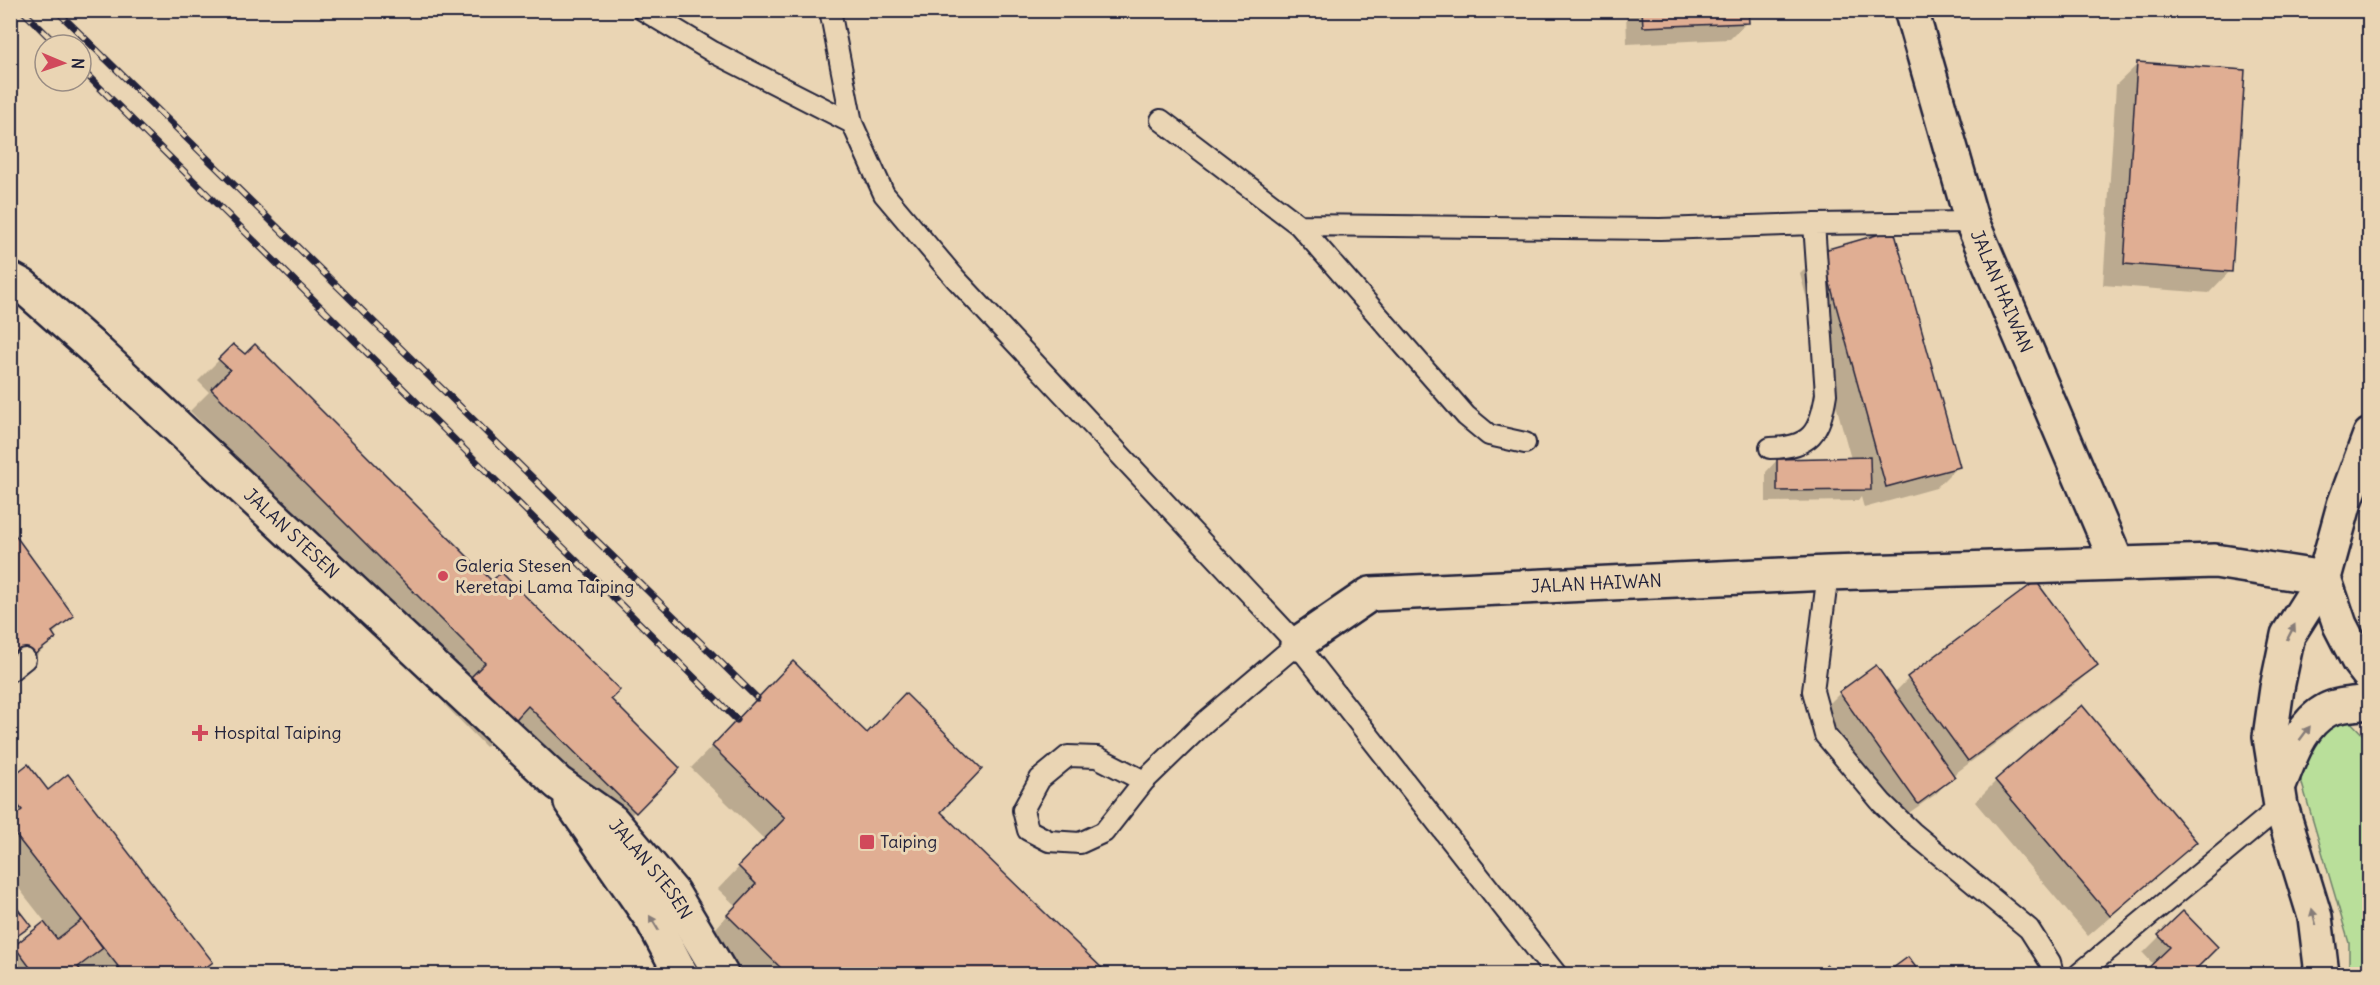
<svg xmlns="http://www.w3.org/2000/svg" width="2380" height="985" font-family="Delius,sans-serif">
<style>
.green{fill:#b9df9a;stroke:#6e806a;stroke-width:1.5}
.shadow{fill:#0003}
.building{fill:#e0ae93;stroke:#22223b;stroke-width:1.5}
.lines{fill:none;stroke-linecap:round;stroke-linejoin:round}
.service-casing{stroke:#22223b;stroke-width:24}
.minor-casing{stroke:#22223b;stroke-width:38}
.secondary-casing{stroke:#22223b;stroke-width:38}
.service{stroke:#ead5b4;stroke-width:20}
.minor{stroke:#ead5b4;stroke-width:33}
.secondary{stroke:#ead5b4;stroke-width:33}
.rail-casing{stroke:#22223b;stroke-width:7}
.rail{stroke:#ead5b4;stroke-width:4.5;stroke-dasharray:14;stroke-linecap:butt}
.oneway{fill:#867c78}
.poi-dot{fill:#d1495b;stroke:#ead5b4;stroke-width:2}
.labels{text-anchor:middle;stroke-width:6;stroke-linejoin:round;paint-order:stroke}
.street-label{font-size:18px;fill:#22223b;stroke:#ead5b4}
.poi-label{font-size:18px;fill:#22223b;stroke:#ead5b4;text-anchor:start}
</style>
<rect width="100%" height="100%" fill="#ead5b4"/>
<filter id="ink" filterUnits="userSpaceOnUse"><feTurbulence type="fractalNoise" baseFrequency=".0167" numOctaves="2"/><feDisplacementMap in="SourceGraphic" scale="12" xChannelSelector="R" yChannelSelector="G"/><feConvolveMatrix kernelMatrix="1 2 1 2 8 2 1 2 1" color-interpolation-filters="sRGB"/></filter>
<g filter="url(#ink)">
<path class="green" d="M2347 718 2369 741V974H2349V943L2300 777 2315 734Z"/>
<path class="shadow" d="M1747 10V22L1730 39 1627 44 1626 10Z
M2138 64 2230 271 2209 293 2103 285 2116 85Z
M1822 252 1958 466 1936 488 1864 508 1861 497 1858 501 1766 502V472L1777 460 1851 459 1800 274Z
M233 346 609 699 678 768 613 833 506 727 486 747 445 705 465 685 190 411 209 392 198 381Z
M10 531 72 616 52 635 55 638 33 659Z
M2036 583 2096 665 2079 681 1952 776 1936 794 1900 819 1823 710 1840 693H1894L1908 679Z
M772 685 939 812 1106 974H744L707 938 736 906 718 889 765 840 691 768Z
M10 780 48 792 211 962 199 974H15L10 969V952L46 923 10 877Z
M1996 781 2195 842 2173 863 2088 936 1975 802Z
M2183 913 2191 974H2144L2154 965 2143 953Z"/>
<path class="building" d="M1642 10H1748L1749 23 1643 27Z
M2137 62 2245 70 2232 272 2124 264Z
M1894 230 1960 467 1886 487 1821 251Z
M233 344 245 354 255 344 492 581 501 572 620 690 611 699 680 768 636 813 528 706 509 727 465 683 485 663 211 389 230 370 218 359Z
M1870 457 1871 490 1777 491V459Z
M10 528 74 616 52 632 56 638 30 658 10 661Z
M2036 581 2098 665 1968 761 1907 677Z
M793 661 867 733 905 693 982 769 941 812 1108 974H787L727 915 756 884 738 866 785 818 712 746Z
M1876 665 1955 777 1918 804 1839 692Z
M2082 705 2197 842 2110 916 1995 780Z
M28 764 48 790 68 774 213 962 197 974H124L10 828V819L22 810 10 796V778Z
M10 899 31 926 10 941Z
M2183 911 2218 947 2192 973 2193 974H2142L2170 947 2158 935Z
M82 920 103 948 78 967 84 974H35L14 946 44 922 57 939Z
M1908 957 1921 974H1885Z
M1827 965 1834 974H1815Z"/>
<g class="lines">
<defs>
<path id="service" d="M643 10 713 52 852 123
M830 10 852 123 884 194 955 278 1297 644 1556 974
M1161 120 1299 225 1466 416 1489 435 1525 443
M1299 225 1660 229 1814 224 1972 222
M1770 448C1811 448 1820 432 1826 394L1814 224
M1828 573 1813 691 1825 735 1882 803 1912 832 2029 929 2050 962 2053 974
M10 671 25 659
M1144 781 1097 757 1068 756 1040 779 1023 810 1028 830 1049 841 1080 843 1104 832 1144 781 1205 722 1297 644
M2079 974 2281 806"/>
<g id="minor">
<path id="s1" d="M1911 10 1972 222 2117 563"/>
<path id="s2" d="M1297 644 1370 594 1828 573 2215 561 2324 578"/>
</g>
<g id="secondary">
<path id="s3" d="M10 279 23 286 92 347 558 783 612 821 672 892 721 974"/>
<path d="M2370 435 2344 505 2324 578 2340 625 2359 662 2370 676"/>
<path d="M2279 785C2290 759 2300 724 2327 710 2338 704 2357 704 2370 702"/>
<path d="M571 802 653 921 681 974"/>
<path d="M2322 974 2315 917 2281 806 2270 737 2277 688 2288 635 2324 578"/>
</g>
</defs>
<use href="#service" class="service-casing"/>
<use href="#minor" class="minor-casing"/>
<use href="#secondary" class="secondary-casing"/>
<use href="#service" class="service"/>
<use href="#minor" class="minor"/>
<use href="#secondary" class="secondary"/>
<defs>
<path id="rail" d="M22 10 57 45
M56 10 757 698
M81 69 737 720"/>
</defs>
<use href="#rail" class="rail-casing"/>
<use href="#rail" class="rail"/>
</g>
<defs><path id="oneway-solid" d="M-6-.8H1V-3.2L6.5 0L1 3.2V.8H-6Z" transform="scale(1.5)"/></defs>
<g class="oneway">
<use href="#oneway-solid" transform="translate(2291 632) rotate(-63)"/>
<use href="#oneway-solid" transform="translate(2305 733) rotate(-53)"/>
<use href="#oneway-solid" transform="translate(2314 917) rotate(-104)"/>
<use href="#oneway-solid" transform="translate(654 923) rotate(-121)"/>
</g>
</g>
<g class="poi-dot">
<circle cx="443" cy="576" r="6"/>
<path d="M197 724h6v6h6v6h-6v6h-6v-6h-6v-6h6z"/>
<rect x="859" y="834" width="16" height="16" rx="3"/>
</g>
<g class="labels">
<g class="street-label">
<text dy="6" stroke="none"><textPath href="#s1" startOffset="296">JALAN HAIWAN</textPath></text>
<text dy="6" stroke="none"><textPath href="#s3" startOffset="380">JALAN STESEN</textPath></text>
<text dy="6" stroke="none"><textPath href="#s2" startOffset="315">JALAN HAIWAN</textPath></text>
<text dy="6" stroke="none"><textPath href="#s3" startOffset="873">JALAN STESEN</textPath></text>
</g>
<g class="poi-label">
<text x="455" y="572">Galeria Stesen<tspan x="455" dy="21">Keretapi Lama Taiping</tspan></text>
<text x="214" y="739">Hospital Taiping</text>
<text x="880" y="848">Taiping</text>
</g>
</g>
<rect width="2380" height="985" fill="none" stroke="#ead5b4" stroke-width="36"/>
<rect x="18" y="18" width="2344" height="949" fill="none" stroke="#22223b" stroke-width="2" filter="url(#ink)"/>
<g transform="translate(63 63) rotate(92)"><circle r="28" fill="#ead5b4" stroke="#9a8d84" stroke-width="1.5"/>
<path d="M0-4.5L10 22L0 15L-10 22Z" fill="#d1495b"/>
<text y="-9" font-size="16" font-weight="bold" text-anchor="middle" fill="#22223b">N</text>
</g>
</svg>
